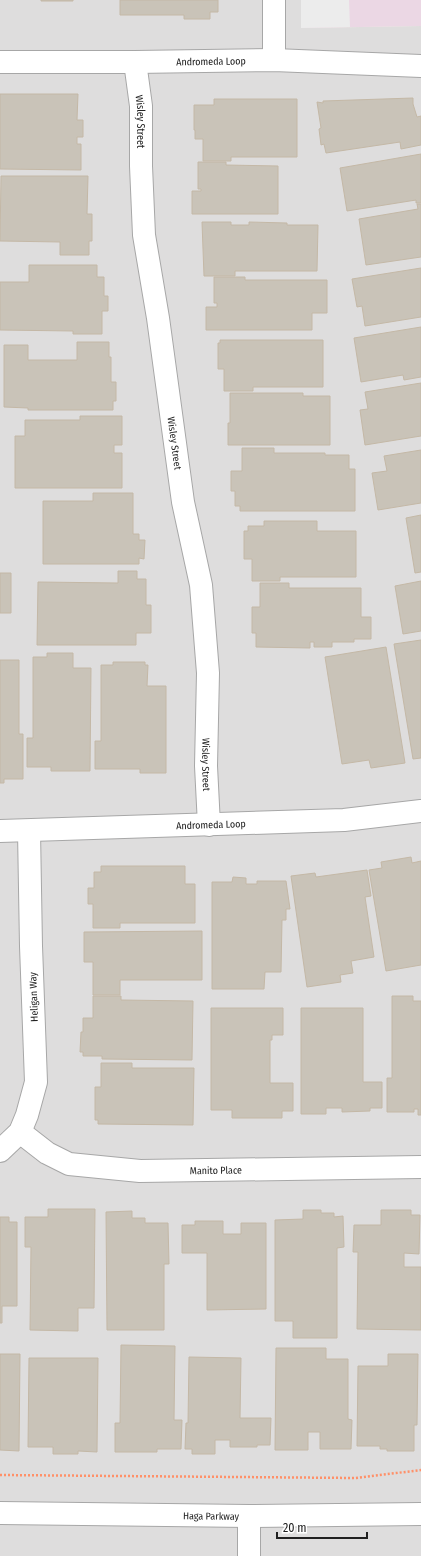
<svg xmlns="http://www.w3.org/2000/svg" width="421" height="1556" font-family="'Fira Sans Condensed',sans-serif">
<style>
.residential{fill:#dedddd}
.industrial{fill:#ebd7e4}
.parking{fill:#ececec}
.building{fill:#c9c3b8;stroke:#c4b8a6}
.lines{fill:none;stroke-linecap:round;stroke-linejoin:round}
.minor-casing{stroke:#a7a7a7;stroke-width:24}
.tertiary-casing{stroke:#a7a7a7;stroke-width:24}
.path{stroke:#ff9068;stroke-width:2.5;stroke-dasharray:2 2;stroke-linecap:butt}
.minor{stroke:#fff;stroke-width:22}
.tertiary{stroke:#fff;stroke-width:22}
.labels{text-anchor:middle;stroke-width:3.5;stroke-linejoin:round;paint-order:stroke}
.street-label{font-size:10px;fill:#202020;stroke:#fff}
</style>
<rect width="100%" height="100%" fill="#f1efe5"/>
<path class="residential" d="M0 0H301V28L421 26V1556H0Z"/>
<path class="industrial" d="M301 0H421V26L301 28Z"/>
<path class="parking" d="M301 0H349L350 27 301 28Z"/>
<path class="building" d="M41 0H73V1H41Z
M120 0H218V12H210V19H184V15H120Z
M0 94H78L77 120H83V137H77V144H81V170L0 169Z
M413 98V104L417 117 421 116V145L401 149 400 142 326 153 324 144 321 145 319 129 321 128 317 102 323 103V101Z
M214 99H297V157H231V161H203V139H195V130H194V105H214Z
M421 154V203H416V200L347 211 340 168Z
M198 162H226V165L278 166V214H192V191H201V189H198Z
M1 176H88L87 214H92V241H89V255H60V242L0 241Z
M417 204H421V257L366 265 359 219 418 209Z
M202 222H231V225H249V222L287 223V225H318L317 271H235V276H204Z
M29 265H97V277H104V296H108V311H102V334H73V331L0 330V282H29Z
M421 268V317L365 326 362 306 357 307 352 279Z
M214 277H245V280H327V313H312V330H206V307H217V303H214Z
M421 327V377L404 380 403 375 361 382 354 338Z
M220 340H323V387H253V391H224V369H218V343H220Z
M77 342H109V357H111V382H116V401H113V410H28V408L4 407V345H28V360H77Z
M421 383V436L365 445 360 410 368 409 365 392Z
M230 393H303V396H330V445H228V423H230Z
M80 416H122V445H114V453H122V488H15V436H25V420H80Z
M242 448H274V453H325V455H349V469H355V511H240V506H235V491H231V471H242Z
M421 450V503L378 510 372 473 387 471 384 456Z
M93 493H133V534H139V540H145L144 559 139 558V564H43V501H93Z
M421 515V572L415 573 406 518Z
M264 521H317V531H356V577H280V581H252V559H244V531H248V526H264Z
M118 571H137V579H146V605H151V633H136V645H37L38 582 118 583Z
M0 573H11V613H0Z
M421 581V631L403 634 395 586Z
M260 583H289V588H361V617H371V639H354V642H332V647H314V642H310V648L256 647V633H252V607H260Z
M421 640V758L413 759 394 644Z
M386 647 405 763 371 768 369 760 342 764 325 657Z
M47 653H73V668H91L90 771H51V767H27V738H33V657H47Z
M0 660H19V734H23V779H4V783H0Z
M113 662H145V665H148L147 686H166V773H140V769H95V741H101V665H113Z
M411 857 412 863 421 861V965L386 971 369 870 382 868 381 862Z
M101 866H185V884H195V923H120V928H93V904H88V888H94V872H101Z
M367 870 371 896 365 897 374 957 351 961 353 973 340 975 341 982 307 987 291 876 315 873 316 877Z
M233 877 246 878V884H257V881H286L290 909H286V920H282L281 972H265L264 989H212V882H232Z
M202 931V980H120V995H93V962H84V932Z
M93 996H121V1000L193 1001 192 1060 102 1059V1056H83V1052H80L81 1032H83V1018H93Z
M392 996H413V1001H421V1115H418V1109H414V1112H387V1078H392Z
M211 1008H283V1035H272V1040H270V1083H293V1111H282V1118H232V1110H211Z
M301 1008H363V1082H382V1108H370V1111L342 1112V1108H326V1114H301Z
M101 1063H132V1068H194L193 1125 98 1124V1120H95V1087H101Z
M48 1209H95L94 1308H78V1331L30 1330 31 1247H25V1217H48Z
M303 1210H321V1213H334V1217L343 1216 344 1247 337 1248V1338H293V1321H275V1220L303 1219Z
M381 1210H411V1215H420L419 1254 404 1253V1267H421V1330L357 1329 358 1252H353L354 1225H381Z
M132 1211V1218H145V1223H168L169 1264H164V1330H107L106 1212Z
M0 1217H9V1222H17V1306H2V1323H0Z
M195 1221H223V1234H241V1223H266V1309L207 1310V1253H182V1225H195Z
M121 1345 175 1346 174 1420H182L181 1449H157V1452H115V1423H120Z
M276 1348H326V1359H348V1419L352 1420 351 1449H320V1432H308V1450H275Z
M0 1354H20L19 1451 0 1450Z
M388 1354H418L417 1425H414V1451H387V1449H380V1446H357L358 1366H388Z
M189 1357 241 1358 240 1418H271L270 1445H257V1447H230V1440H215V1454H192V1449H185L186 1423H188Z
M29 1358H98L97 1452 78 1451V1454H53V1447H28Z"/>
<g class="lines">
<defs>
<g id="minor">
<path d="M274 0V60"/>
<path id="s1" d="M0 62H135L274 60 421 66"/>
<path id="s2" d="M135 62 141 106V166L144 235 158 318 183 502 201 585 208 673 206 766 209 825"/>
<path id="s3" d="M0 831 344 820 421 811"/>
<path id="s4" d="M20 1132 47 1153 69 1164 140 1171 421 1167"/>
<path d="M0 1151 20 1132 27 1115 36 1082 31 946 29 831"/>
<path d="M249 1556V1516"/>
</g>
<g id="tertiary">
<path id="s5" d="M0 1513 249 1516 421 1514"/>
</g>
</defs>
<use href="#minor" class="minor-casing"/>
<use href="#tertiary" class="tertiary-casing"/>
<path class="path" d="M0 1475 356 1478 421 1470"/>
<use href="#minor" class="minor"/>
<use href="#tertiary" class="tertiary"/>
</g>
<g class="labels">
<g class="street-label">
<text dy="4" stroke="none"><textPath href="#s1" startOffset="211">Andromeda Loop</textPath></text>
<text dy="4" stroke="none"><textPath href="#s2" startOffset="60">Wisley Street</textPath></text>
<text dy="4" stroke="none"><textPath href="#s2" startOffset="384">Wisley Street</textPath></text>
<text dy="4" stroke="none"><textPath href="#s2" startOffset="708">Wisley Street</textPath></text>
<text dy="4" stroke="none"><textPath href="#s3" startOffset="211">Andromeda Loop</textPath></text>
<text transform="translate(33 997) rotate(-92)" y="4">Heligan Way</text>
<text dy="4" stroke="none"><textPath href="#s4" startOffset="206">Manito Place</textPath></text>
<text dy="4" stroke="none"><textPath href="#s5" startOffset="211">Haga Parkway</textPath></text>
</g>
</g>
<path d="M277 1532v6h90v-6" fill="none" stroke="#202020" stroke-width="2"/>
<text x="283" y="1532" font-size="12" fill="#202020" stroke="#ffffff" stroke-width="3" paint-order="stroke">20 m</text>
</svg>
